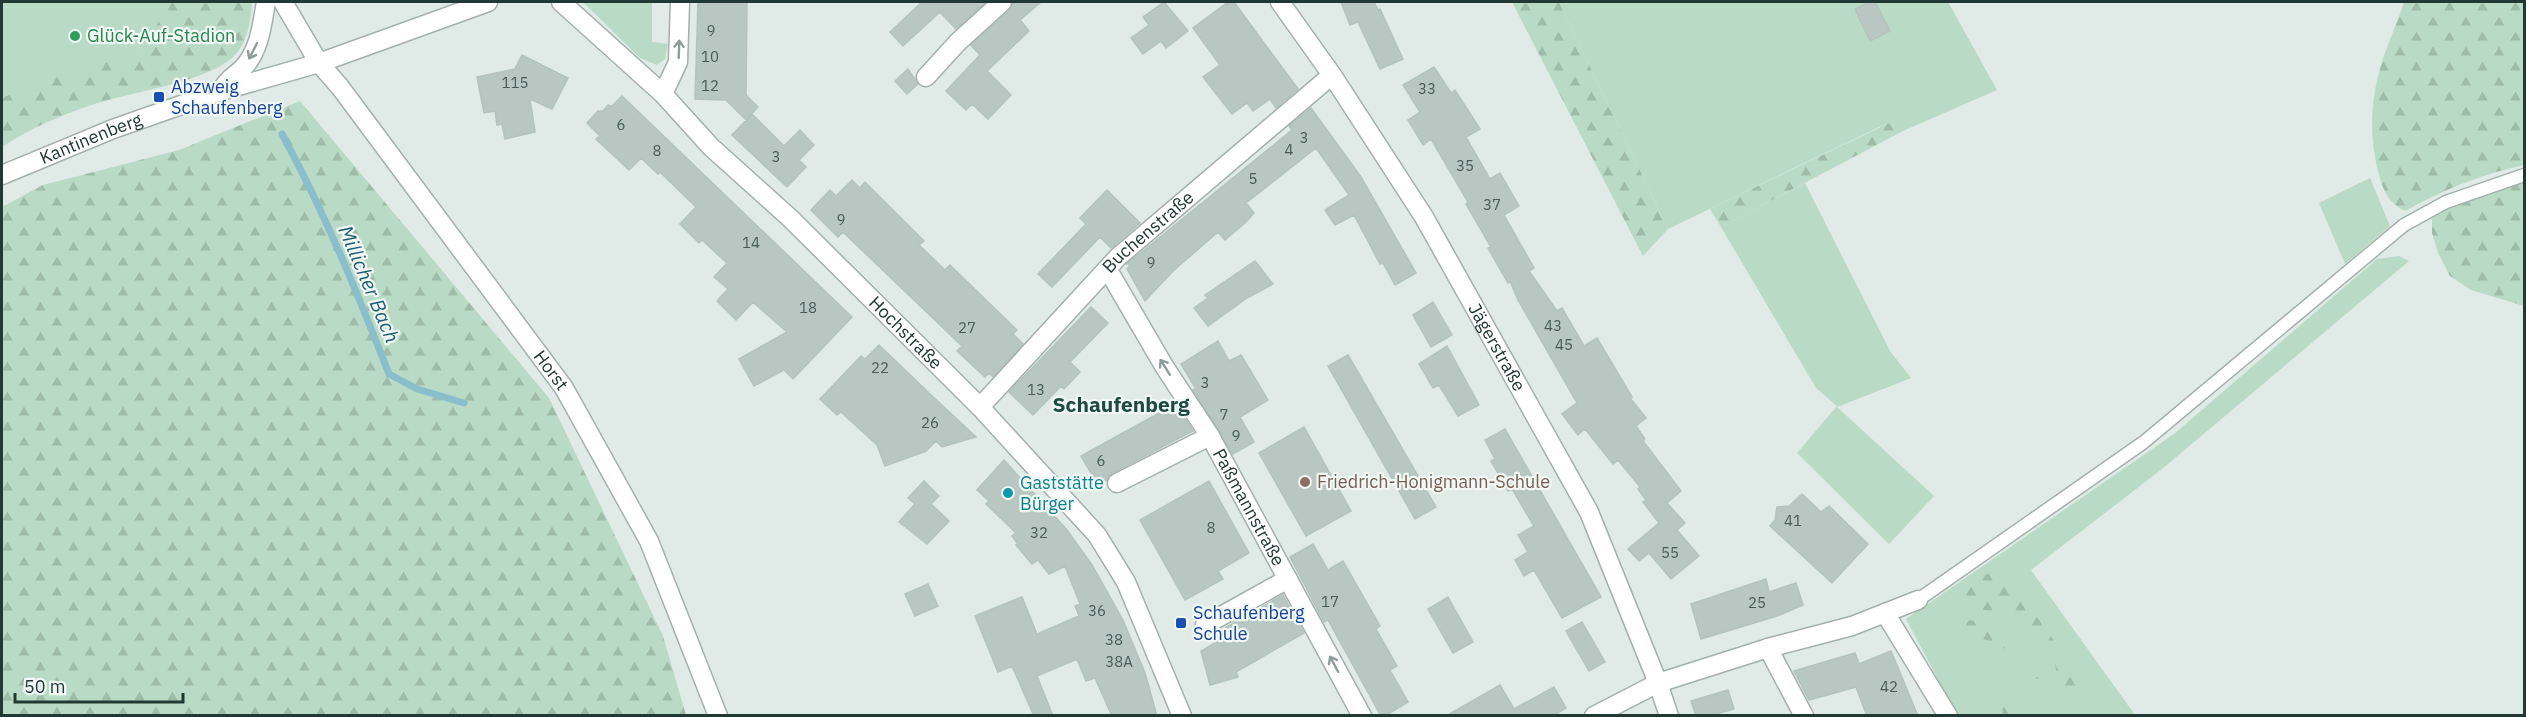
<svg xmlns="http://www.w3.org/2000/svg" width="2526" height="717" font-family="'IBM Plex Sans',sans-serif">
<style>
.green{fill:#b9dac4}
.forest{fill:url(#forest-firs)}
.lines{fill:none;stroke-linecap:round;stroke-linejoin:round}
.stream{stroke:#8abecd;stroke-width:7}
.building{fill:#b8c7c2;stroke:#b3c3bd;stroke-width:1.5}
.service-casing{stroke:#a3b1ad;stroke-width:15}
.minor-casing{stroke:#a3b1ad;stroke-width:21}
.tertiary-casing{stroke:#a3b1ad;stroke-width:21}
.service{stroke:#fff;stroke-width:12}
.minor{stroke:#fff;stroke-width:18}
.tertiary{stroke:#fff;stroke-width:18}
.oneway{stroke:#909c9a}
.leisure-dot{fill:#2e9e5b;stroke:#f0f7f4;stroke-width:2}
.transit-dot{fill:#1a4fb4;stroke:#f0f7f4;stroke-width:2}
.education-dot{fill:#8d6e63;stroke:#f0f7f4;stroke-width:2}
.culture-dot{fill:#0f9aa8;stroke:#f0f7f4;stroke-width:2}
.labels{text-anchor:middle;stroke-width:4.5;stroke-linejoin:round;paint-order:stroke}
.number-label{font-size:15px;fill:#475c58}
.leisure-label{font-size:18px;fill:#27864d;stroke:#f0f7f4;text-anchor:start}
.transit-label{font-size:18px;fill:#164399;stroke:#f0f7f4;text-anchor:start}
.street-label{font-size:18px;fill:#213934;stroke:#f0f7f4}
.education-label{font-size:18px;fill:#785e54;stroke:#f0f7f4;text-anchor:start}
.culture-label{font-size:18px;fill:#0d838f;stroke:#f0f7f4;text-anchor:start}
.water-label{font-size:20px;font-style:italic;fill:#1f5f72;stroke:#f0f7f4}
.quarter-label{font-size:21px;font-weight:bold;fill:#1e4a42;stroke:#f0f7f4}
</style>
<defs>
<pattern id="forest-firs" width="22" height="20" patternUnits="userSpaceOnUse" patternTransform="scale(1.5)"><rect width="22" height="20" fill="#b9dac4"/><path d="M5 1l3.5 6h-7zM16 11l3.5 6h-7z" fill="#9fbca9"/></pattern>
</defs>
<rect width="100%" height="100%" fill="#e0eae6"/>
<path class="green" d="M2 2H170L171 13 150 35 136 54 2 100Z
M583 2H652V42L668 44 665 59 657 65 640 58Z
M1559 2H1948L1997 90 1903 131 1889 123 1877 128 1668 229Z
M2370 178 2390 226 2345 264 2319 203Z
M1805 183 1890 351 1911 378 1837 407 1934 496 1889 544 1797 453 1837 406 1816 388 1721 227Z
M2399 256 2409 261 2162 469 2031 570 2135 715H1957L1906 619 2174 434 2377 259Z"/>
<path class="forest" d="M170 2H252C251 20 248 43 233 57 205 82 136 91 98 103 65 113 31 128 2 147V98L53 78 136 54 170 6Z
M1512 2H1559L1668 229 1643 256Z
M2404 2H2524V165C2482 174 2443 190 2405 211 2387 202 2382 188 2377 167 2369 132 2371 97 2382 62 2388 42 2398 22 2404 2Z
M300 101 549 398 663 636 686 715H2V207L43 185 179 150Z
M1889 123 1903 131 1721 227 1710 209Z
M2524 183V306L2471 290 2450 276 2438 253 2432 233V219L2440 208 2502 188Z
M2001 566 2084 683 2074 691 2058 690C2056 680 2057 666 2053 657 2048 645 2024 616 2012 613 1990 608 1970 615 1956 593Z
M1970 620C2012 631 2022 643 2047 677L2035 679C2026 673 2024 662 2014 655 1999 642 1980 639 1963 631V623Z
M2003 692 2023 713 2024 715H2002L2003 712 1995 702Z"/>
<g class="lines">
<path class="stream" d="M282 134C324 211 357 292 389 374L417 389 464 403"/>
</g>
<path class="building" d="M698 2H747L746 95 758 107 746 120 726 100 695 99Z
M922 2H986L956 29 940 12 903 46 890 32Z
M1013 2H1041L1020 20 1029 31 987 71 1011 95 988 119 972 104 966 110 946 91 980 55 971 45 1010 10Z
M1164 2 1188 31 1166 48 1161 41 1143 54 1131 38 1149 25 1143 17Z
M1228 2H1234L1298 89 1276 108 1270 99 1253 111 1247 103 1232 114 1203 77 1220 65 1193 28Z
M1341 2H1374L1378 10 1380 9 1403 59 1380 69 1358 22 1350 25Z
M1870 2H1875L1890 31 1870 41 1855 9Z
M522 55 568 78 552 109 530 99 535 132 505 139 502 124 497 125 495 111 484 113 477 77 515 69Z
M1434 67 1451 93 1455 90 1480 129 1466 137 1490 179 1500 173 1519 206 1504 215 1534 268 1529 271 1557 311 1562 308 1584 346 1597 338 1632 397 1630 398 1646 418 1636 426 1645 439 1643 441 1681 491 1667 503 1685 523 1677 530 1699 556 1671 579 1649 553 1639 561 1628 549 1659 523 1643 502 1646 500 1638 489 1640 487 1618 460 1613 464 1585 429 1578 435 1562 414 1577 403 1518 300 1510 281 1508 283 1488 248 1491 247 1466 204 1468 202 1431 139 1423 145 1408 120 1420 112 1403 85Z
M908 69 918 84 907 94 895 81Z
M622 96 852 317 793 379 784 370 754 386 739 359 787 332 753 302 736 320 717 301 728 289 714 277 727 263 702 240 699 243 680 224 696 207 660 172 658 174 641 158 629 170 596 139 600 136 587 123 598 111H603L608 105 612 106Z
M1311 108 1361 177 1416 273 1395 285 1383 263 1380 264 1354 215 1335 225 1325 210 1349 195 1316 148 1246 203 1254 213 1246 222 1225 240 1218 232 1173 271 1145 301 1127 269 1130 266 1127 264 1292 130 1289 126Z
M752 114 784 146 800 130 814 145 799 160 806 167 787 187 732 135Z
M852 180 860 188 865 182 924 241 919 245 945 270 950 265 1017 330 1013 334 1023 344 993 377 989 373 985 377 957 351 962 346 843 232 838 237 811 210 830 190 836 196Z
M1107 190 1140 223 1111 248 1100 237 1052 287 1038 274 1086 224 1080 218Z
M1255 261 1273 284 1247 298 1208 326 1194 308 1208 298 1205 295Z
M1433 302 1452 335 1431 347 1413 315Z
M1091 307 1108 323 1070 362 1080 372 1064 389 1061 386 1033 415 1009 392Z
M1218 341 1229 361 1241 355 1268 400 1240 417 1254 442 1233 454 1193 390 1196 389 1181 364Z
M879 345 930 394 976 437 942 447 936 441 926 451 885 466 877 445 841 412 837 415 820 399 861 356 865 359Z
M1447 346 1479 405 1458 416 1439 385 1433 388 1419 364Z
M1348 355 1436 507 1415 519 1328 366Z
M1174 402 1193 431 1112 473 1107 480 1098 485 1081 456 1172 406 1171 404Z
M1304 427 1351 511 1306 536 1259 453Z
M1505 429 1601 597 1562 618 1534 570 1524 576 1515 560 1528 552 1518 535 1534 526 1512 489 1508 491 1491 461 1495 459 1485 440Z
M1004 460 1067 530 1092 565 1123 620 1145 673 1157 716H1112L1095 678 1086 681 1077 659 1037 676 1053 716H1034L1012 666 998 672 975 616 1022 597 1037 634 1079 616 1075 606 1080 604 1065 566 1049 574 1038 560 1032 564 1016 545 1018 544 1012 536 1016 533 986 504 989 501 977 490Z
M924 481 939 496 931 504 949 521 927 544 899 522 915 504 908 498Z
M1209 481 1249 553 1218 571 1223 579 1185 600 1140 520Z
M1802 494 1821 512 1829 506 1868 544 1832 583 1770 526 1775 520 1777 507 1789 506Z
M1313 544 1328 570 1343 561 1380 626 1376 629 1397 666 1390 670 1408 702 1385 716H1381L1328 620 1324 622 1290 557Z
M1766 579 1769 592 1796 583 1803 605 1777 616 1701 639 1691 604Z
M928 584 938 606 915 616 905 594Z
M1283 595 1304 633 1236 672 1238 677 1210 685 1201 651 1220 640 1216 633Z
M1448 597 1473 642 1453 653 1428 609Z
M1582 622 1605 662 1589 671 1566 631Z
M1891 651 1918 716H1867L1856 687 1809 700 1794 671 1855 653 1859 664Z
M1500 685 1514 709 1554 687 1566 708 1553 716H1446Z
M1728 690 1734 709 1709 716H1696L1691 701Z"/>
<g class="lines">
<defs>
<path id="service" d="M1918 600 2144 442 2404 225 2446 202 2524 175"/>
<g id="minor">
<path id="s1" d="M561 2 663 94 711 147 791 219 980 407 1097 535 1126 582 1182 716"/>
<path id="s2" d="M1280 2 1332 75 1424 217 1589 512 1658 683 1669 716"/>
<path d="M926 77 958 42 1002 2"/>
<path d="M663 94 678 62 680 2"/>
<path id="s3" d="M1108 270 1164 366 1210 436 1362 716"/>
<path id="s4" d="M980 407 1118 257 1332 75"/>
<path d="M1117 483 1210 436"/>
<path d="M1885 613 1948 716"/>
<path d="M1205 625 1288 579"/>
<path d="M1768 648 1804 716"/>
<path d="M1594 716 1658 683 1768 648 1852 626 1918 600"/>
</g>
<g id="tertiary">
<path id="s5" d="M283 2 319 63 340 87 564 388 649 541 718 716"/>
<path d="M221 91C228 78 234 77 243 68 260 50 262 24 266 2"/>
<path id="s6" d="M2 175 113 129 221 91 319 63 488 2"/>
</g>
</defs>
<use href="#service" class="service-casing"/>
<use href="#minor" class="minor-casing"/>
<use href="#tertiary" class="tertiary-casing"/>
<use href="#service" class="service"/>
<use href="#minor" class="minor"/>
<use href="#tertiary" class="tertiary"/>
</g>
<defs><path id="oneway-shaft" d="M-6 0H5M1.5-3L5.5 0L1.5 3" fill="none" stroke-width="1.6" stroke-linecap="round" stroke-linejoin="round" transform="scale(1.5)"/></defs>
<g class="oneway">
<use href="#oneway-shaft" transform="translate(679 49) rotate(-88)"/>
<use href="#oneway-shaft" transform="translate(253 51) rotate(117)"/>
<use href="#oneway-shaft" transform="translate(1165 367) rotate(-122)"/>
<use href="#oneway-shaft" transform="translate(1334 664) rotate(-118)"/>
</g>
<circle class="leisure-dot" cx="75" cy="36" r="6"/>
<g class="transit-dot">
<rect x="153" y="91" width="12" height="12" rx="3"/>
<rect x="1175" y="617" width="12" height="12" rx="3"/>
</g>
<circle class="education-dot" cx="1305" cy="482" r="6"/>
<circle class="culture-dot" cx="1008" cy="493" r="6"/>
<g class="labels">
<g class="number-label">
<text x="711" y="36">9</text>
<text x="710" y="62">10</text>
<text x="515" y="88">115</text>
<text x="710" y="91">12</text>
<text x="1427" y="94">33</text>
<text x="621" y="130">6</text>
<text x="1304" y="143">3</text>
<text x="1289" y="155">4</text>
<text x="657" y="156">8</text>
<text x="776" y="162">3</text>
<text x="1465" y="171">35</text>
<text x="1253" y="184">5</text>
<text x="1492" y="210">37</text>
<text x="841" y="225">9</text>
<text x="751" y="248">14</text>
<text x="1151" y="268">9</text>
<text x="808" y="313">18</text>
<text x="1553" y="331">43</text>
<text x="967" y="333">27</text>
<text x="1564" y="350">45</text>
<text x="880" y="373">22</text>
<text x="1205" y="388">3</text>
<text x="1036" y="395">13</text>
<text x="1224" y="420">7</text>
<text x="930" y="428">26</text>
<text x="1236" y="441">9</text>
<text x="1101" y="466">6</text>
<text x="1793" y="526">41</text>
<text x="1211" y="533">8</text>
<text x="1039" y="538">32</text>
<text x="1670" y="558">55</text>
<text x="1330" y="607">17</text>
<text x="1757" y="608">25</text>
<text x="1097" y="616">36</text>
<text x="1114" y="645">38</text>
<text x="1119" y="667">38A</text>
<text x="1889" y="692">42</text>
</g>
<g class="leisure-label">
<text x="87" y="42">Glück-Auf-Stadion</text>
</g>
<g class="transit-label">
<text x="171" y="93">Abzweig<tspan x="171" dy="21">Schaufenberg</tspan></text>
<text x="1193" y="619">Schaufenberg<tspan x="1193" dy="21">Schule</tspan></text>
</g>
<g class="street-label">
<text dy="6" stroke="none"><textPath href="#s6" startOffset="96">Kantinenberg</textPath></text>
<text dy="6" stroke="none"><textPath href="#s4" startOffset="243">Buchenstraße</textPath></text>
<text dy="6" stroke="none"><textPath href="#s1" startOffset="478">Hochstraße</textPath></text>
<text dy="6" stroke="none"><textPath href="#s2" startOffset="408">Jägerstraße</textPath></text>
<text dy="6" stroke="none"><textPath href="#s5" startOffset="456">Horst</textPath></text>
<text dy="6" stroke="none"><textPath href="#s3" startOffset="276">Paßmannstraße</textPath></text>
</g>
<g class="education-label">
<text x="1317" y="488">Friedrich-Honigmann-Schule</text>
</g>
<g class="culture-label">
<text x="1020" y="489">Gaststätte<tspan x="1020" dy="21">Bürger</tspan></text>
</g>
<g class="water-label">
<text transform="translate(369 284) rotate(67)" y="7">Millicher Bach</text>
</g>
<g class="quarter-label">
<text x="1121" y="412">Schaufenberg</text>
</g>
</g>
<rect width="2526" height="717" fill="none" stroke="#213934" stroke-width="6"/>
<path d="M15 693v9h168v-9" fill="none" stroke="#213934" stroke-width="3"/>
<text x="24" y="693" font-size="18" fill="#213934" stroke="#f0f7f4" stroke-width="4.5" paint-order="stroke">50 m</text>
</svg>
